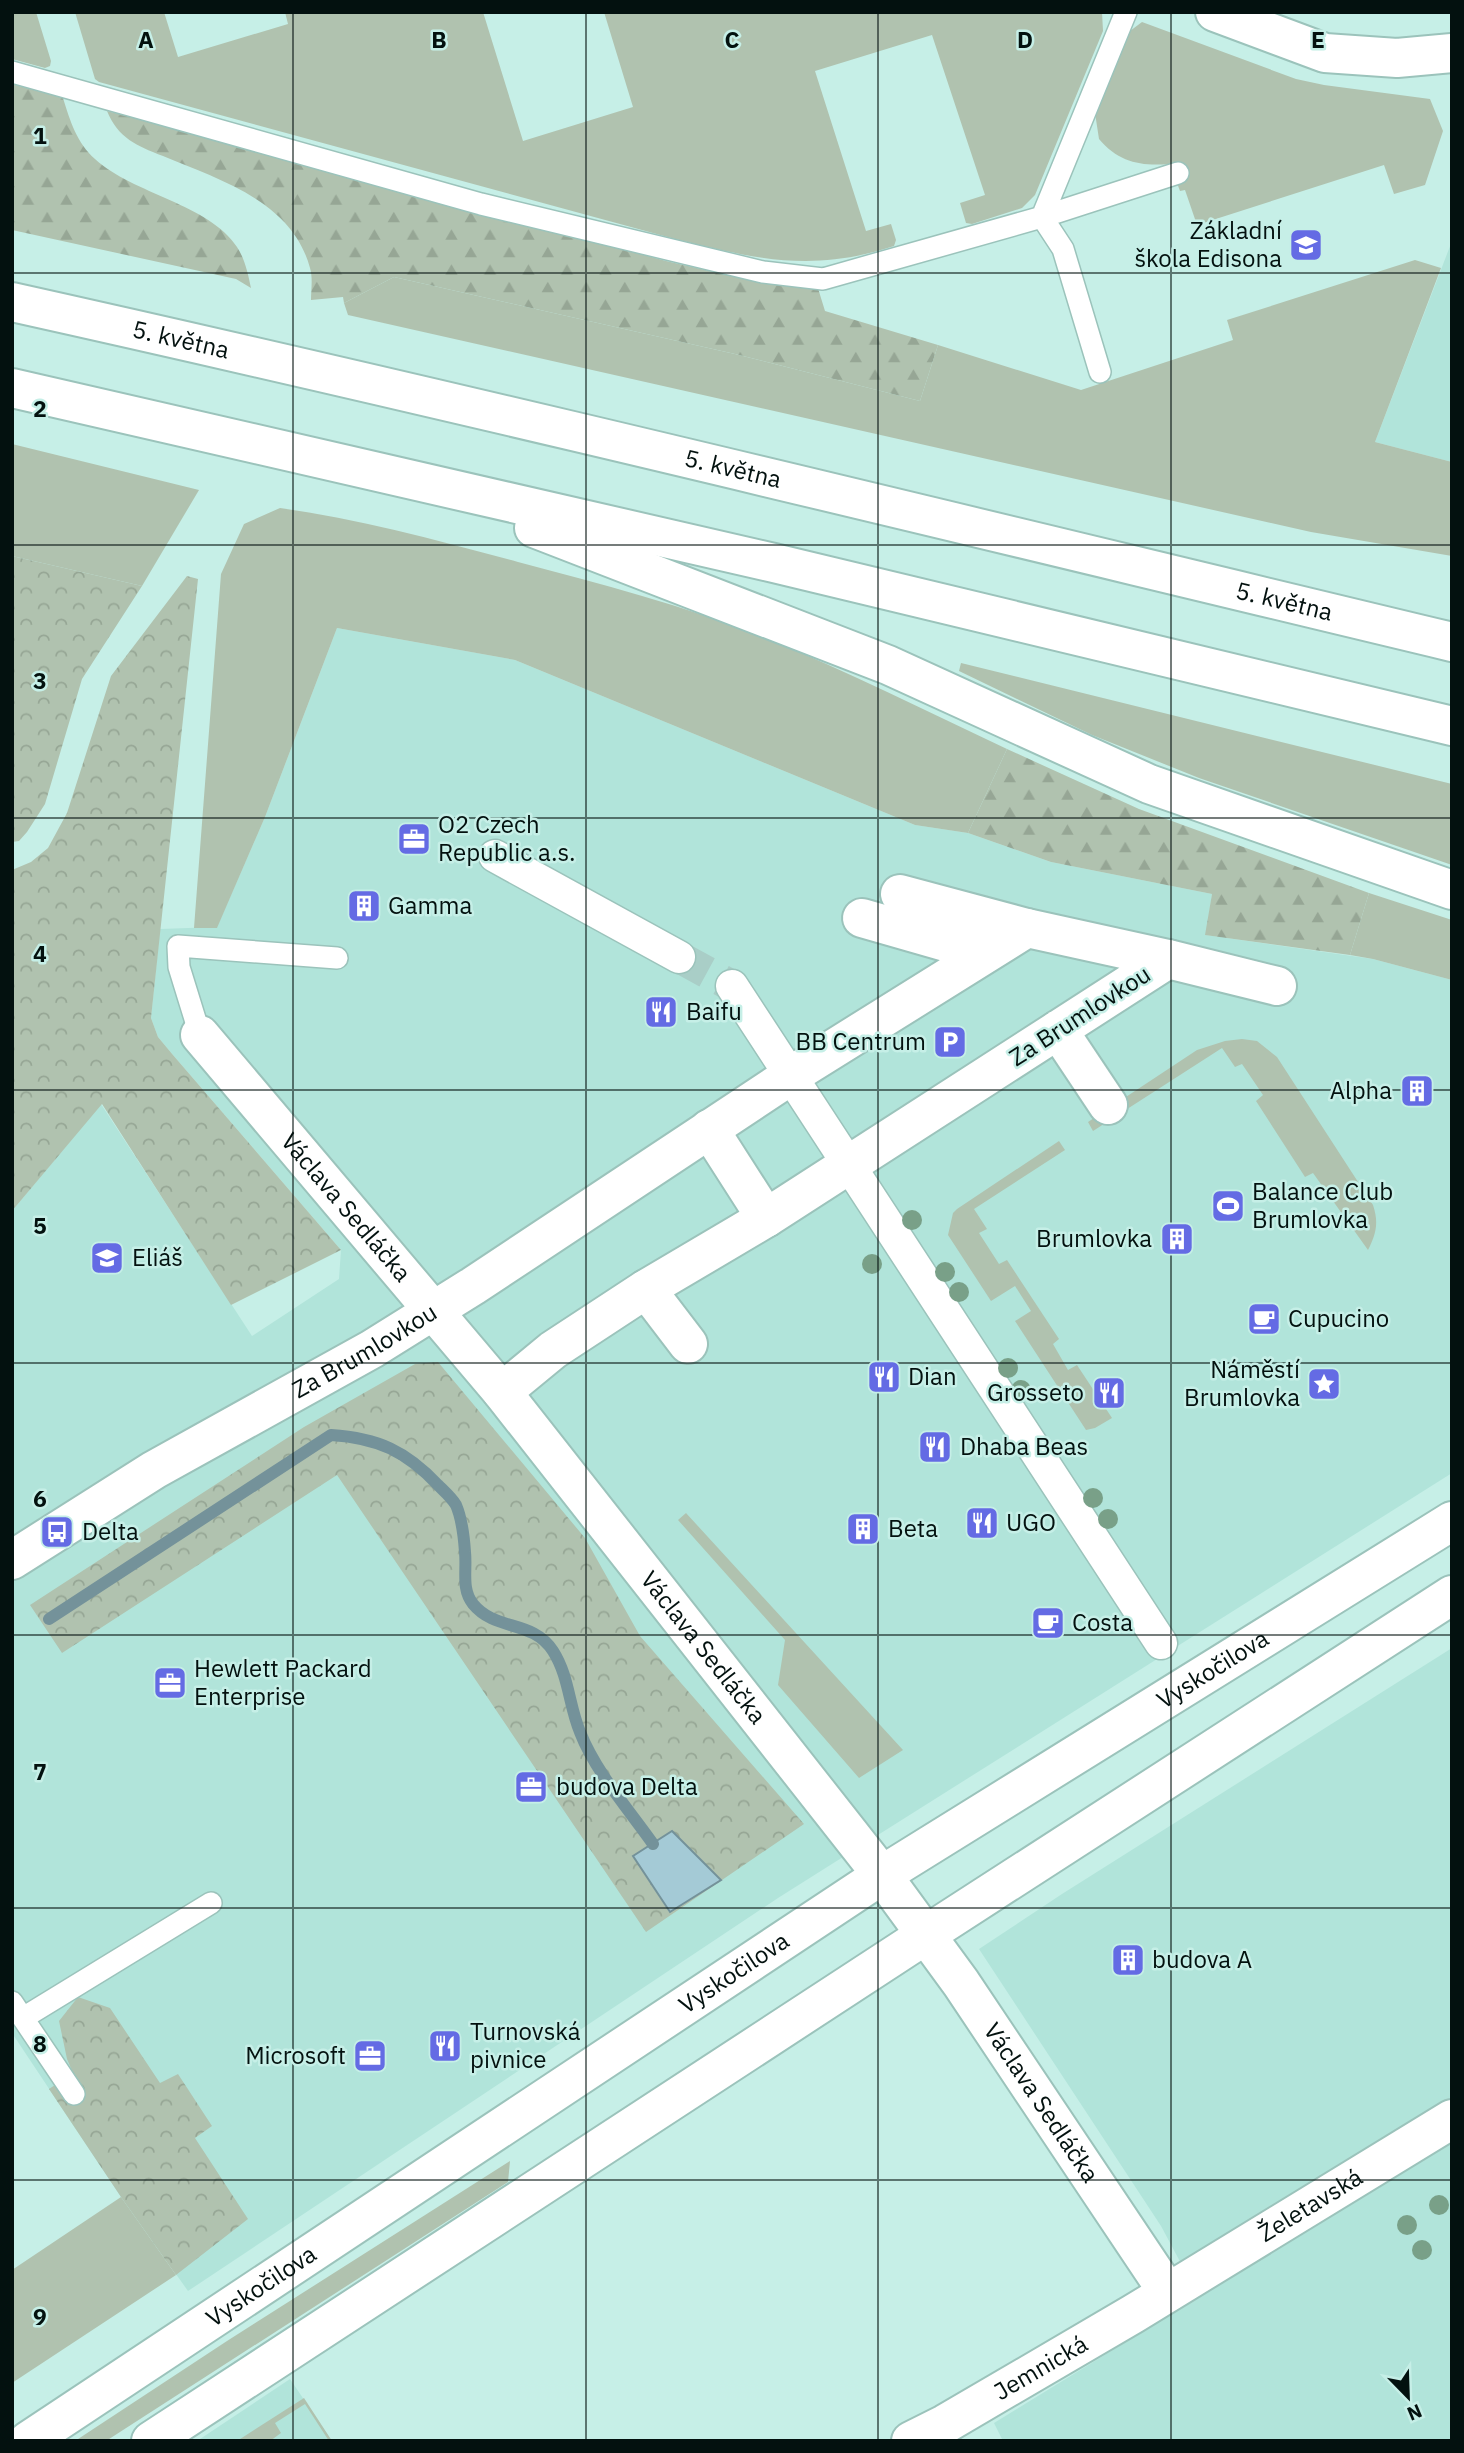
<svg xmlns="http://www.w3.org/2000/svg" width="1464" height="2453" font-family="'IBM Plex Sans',sans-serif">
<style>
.built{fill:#b1e4da}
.grass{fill:#b0c2af}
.forest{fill:url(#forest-firs)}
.park{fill:url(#park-crowns);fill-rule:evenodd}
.water{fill:#a4cad6;stroke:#74929a;stroke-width:2}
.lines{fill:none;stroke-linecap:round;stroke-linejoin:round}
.stream{stroke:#74929a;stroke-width:12}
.pedestrian-tunnel{stroke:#a9cec7;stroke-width:32;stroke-dasharray:32 16;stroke-linecap:butt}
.service-casing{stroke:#9bc3bb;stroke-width:24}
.pedestrian-casing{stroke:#9bc3bb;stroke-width:35}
.minor-casing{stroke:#9bc3bb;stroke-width:42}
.secondary-casing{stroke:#9bc3bb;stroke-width:42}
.trunk-casing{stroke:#9bc3bb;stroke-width:42}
.service{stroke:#fff;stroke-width:21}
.pedestrian{stroke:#fff;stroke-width:32}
.minor{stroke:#fff;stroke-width:38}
.secondary{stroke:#fff;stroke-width:38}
.trunk{stroke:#fff;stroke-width:38}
.tree{fill:#79a088}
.grid{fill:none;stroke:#03110f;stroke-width:2;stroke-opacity:0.55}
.labels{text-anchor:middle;stroke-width:5;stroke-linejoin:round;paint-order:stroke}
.poi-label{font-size:24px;fill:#03110f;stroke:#c6efe7;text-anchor:start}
.street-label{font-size:24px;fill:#03110f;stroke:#c6efe7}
.grid-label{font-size:23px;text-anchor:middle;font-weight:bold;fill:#03110f;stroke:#c6efe7;stroke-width:5;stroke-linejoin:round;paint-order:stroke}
</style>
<defs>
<pattern id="forest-firs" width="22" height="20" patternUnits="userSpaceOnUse" patternTransform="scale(1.75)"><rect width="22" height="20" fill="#b0c2af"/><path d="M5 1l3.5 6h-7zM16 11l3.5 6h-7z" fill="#96a695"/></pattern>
<pattern id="park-crowns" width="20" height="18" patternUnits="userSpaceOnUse" patternTransform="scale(1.75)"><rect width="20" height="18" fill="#b0c2af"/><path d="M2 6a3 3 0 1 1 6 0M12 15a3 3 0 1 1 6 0" fill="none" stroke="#96a695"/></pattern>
</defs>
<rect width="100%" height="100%" fill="#c6efe7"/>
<path class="built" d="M1452 241V462L1375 442Z
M337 628 515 660 915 825 968 833 1051 862 1212 894 1206 935 1373 959 1452 980V1473L778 1898 188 2291 121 2197 12 2033V1211L101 1104 252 1336 339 1279 341 1250 173 1055 158 1037 151 1018 160 929 217 927 265 817Z
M1452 1648V2441H1003L994 2423 1199 2297 1161 2226 979 1949 1062 1894Z
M290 2379 332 2441H197Z"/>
<path class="grass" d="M12 12H36L51 61 50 66 45 68 12 59Z
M75 12H164L178 57 288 24 285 12H483L523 141 633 107 604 12H1102L1103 31 1035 195 1022 208 972 224 966 223 960 203 985 195 932 35 815 71 866 231 891 224 896 240 894 246C812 273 756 259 675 239L99 82 95 79Z
M1142 22 1296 79 1324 85 1430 99 1443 131 1425 185 1394 194 1384 165 1197 225 1185 190 1180 191 1177 183 1180 178 1179 163C1146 167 1121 165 1099 139L1095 113 1126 34Z
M1415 260 1441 268 1375 442 1452 462V556L1311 532 348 315 344 303 394 277 735 354 920 401 938 345 1081 390 1233 340 1227 320Z
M12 444 199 490 142 586 12 556Z
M280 508C360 519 440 541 518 562 601 584 686 606 766 638 848 672 927 711 1007 749L968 833 915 825 515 660 337 628 265 817 217 928H194L221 574 244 524Z
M961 663 1452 784V865L1199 778 1092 735 959 671Z
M1369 893 1452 920V980L1373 959 1350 955Z
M1242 1039 1257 1041 1277 1057 1373 1205C1379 1223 1376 1234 1368 1250L1313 1173 1305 1177 1256 1101 1263 1095 1242 1064 1235 1067 1222 1048 1093 1131 1088 1122 1197 1050 1225 1041Z
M1059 1141 1065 1150 974 1209 987 1229 979 1233 999 1264 1007 1260 1059 1339 1053 1344 1068 1370 1077 1365 1112 1418 1095 1428 1086 1430 1015 1321 1031 1311 1015 1286 991 1301 948 1235 953 1213 957 1209Z
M686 1513 903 1750 859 1778 778 1685 785 1640 678 1520Z
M510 2161 508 2182 106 2441H75L227 2341Z
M121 2197 176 2275 12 2383V2270Z
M304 2398 332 2441H329L305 2404 275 2423 281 2433 270 2441H237Z"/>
<path class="forest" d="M12 84 63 98C70 121 77 143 95 159 133 194 209 204 237 247 245 259 248 274 251 288L236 279 12 230Z
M107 111 304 161 666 261 741 278 817 285 825 311 938 345 920 401 735 354 394 277 344 303 343 297 311 300C311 290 313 278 310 268 292 201 220 180 163 156 137 146 118 138 107 111Z
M1007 749 1139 809 1369 893 1350 955 1205 935 1212 894 1051 862 968 833Z"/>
<path class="park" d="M12 556 142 586 82 679 45 804 27 832 19 841 12 842Z
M187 576 198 579 151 1018 158 1037 173 1055 341 1250 231 1305 102 1104 12 1211V870L31 862 48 848 67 813 111 676Z
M438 1362 585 1538 640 1636 804 1824 646 1932 337 1475 62 1653 30 1605 304 1427 415 1364ZM672 1832 669 1912 633 1856Z
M78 1997 110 2008 160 2083 178 2074 212 2126 195 2138 248 2219 176 2275 121 2197 49 2089 73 2073 67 2059 59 2021Z"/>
<path class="water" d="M672 1831 721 1880 670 1912 633 1856Z"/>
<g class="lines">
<path class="stream" d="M49 1619 331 1435C378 1438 406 1451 438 1485 444 1491 452 1498 456 1505 462 1519 464 1537 465 1552 467 1570 461 1589 473 1604 496 1632 532 1619 553 1651 569 1676 569 1706 580 1732 595 1771 629 1810 653 1844"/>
<path class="pedestrian-tunnel" d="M679 957 732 986"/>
<defs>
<path id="service" d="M12 72 481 204 763 272 823 279 1042 217 1178 173
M1042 217 1126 12
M1042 217 1063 249 1100 372
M200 1035 179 967 178 946 337 958
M12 2002 74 2094
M23 2018 211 1903"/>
<path id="pedestrian" d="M495 856 679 957
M732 986 1161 1643"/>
<g id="minor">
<path d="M1215 12 1325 53 1397 58 1452 53"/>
<path d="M900 894 1027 928"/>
<path d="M862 918 984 953"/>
<path d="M1168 959 1277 986"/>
<path d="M1058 1030 1108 1105"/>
<path id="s1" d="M200 1035 502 1392 882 1875 961 1983 1167 2291"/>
<path d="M709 1129 766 1218"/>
<path d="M646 1289 688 1344"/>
<path id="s2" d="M12 1560 154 1470 372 1349 473 1286 790 1076 1027 928 1168 959 766 1218 646 1289 553 1350 502 1392"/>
<path id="s3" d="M911 2441 945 2424 1133 2314 1452 2119"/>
</g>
<g id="secondary">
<path id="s4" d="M28 2441 882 1875 1452 1521"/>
<path d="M151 2441 927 1934 1452 1595"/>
</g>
<g id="trunk">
<path id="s5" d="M12 302C493 409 972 527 1452 642"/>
<path d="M12 388 774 563 1452 726"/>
<path d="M534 528 888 665 1149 784 1452 890"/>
</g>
</defs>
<use href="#service" class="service-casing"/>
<use href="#pedestrian" class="pedestrian-casing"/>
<use href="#minor" class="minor-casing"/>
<use href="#secondary" class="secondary-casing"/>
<use href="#trunk" class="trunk-casing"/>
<use href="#service" class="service"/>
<use href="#pedestrian" class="pedestrian"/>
<use href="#minor" class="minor"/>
<use href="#secondary" class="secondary"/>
<use href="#trunk" class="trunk"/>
</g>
<g class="tree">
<circle cx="912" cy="1220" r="10"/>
<circle cx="872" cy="1264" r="10"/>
<circle cx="945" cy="1272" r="10"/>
<circle cx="959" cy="1292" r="10"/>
<circle cx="1008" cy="1368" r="10"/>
<circle cx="1021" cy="1390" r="10"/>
<circle cx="1093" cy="1498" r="10"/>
<circle cx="1108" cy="1519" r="10"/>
<circle cx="1439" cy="2205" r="10"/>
<circle cx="1407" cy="2225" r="10"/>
<circle cx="1422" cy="2250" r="10"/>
</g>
<path class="grid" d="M293 12V2441M586 12V2441M878 12V2441M1171 12V2441M12 273H1452M12 545H1452M12 818H1452M12 1090H1452M12 1363H1452M12 1635H1452M12 1908H1452M12 2180H1452"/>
<defs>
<symbol id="school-square" viewBox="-11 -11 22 22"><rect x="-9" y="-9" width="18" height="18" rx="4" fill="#646be4" stroke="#c6efe7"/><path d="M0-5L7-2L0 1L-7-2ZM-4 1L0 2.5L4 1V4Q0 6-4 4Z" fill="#fff"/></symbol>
<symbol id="office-square" viewBox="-11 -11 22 22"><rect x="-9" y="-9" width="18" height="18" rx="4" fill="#646be4" stroke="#c6efe7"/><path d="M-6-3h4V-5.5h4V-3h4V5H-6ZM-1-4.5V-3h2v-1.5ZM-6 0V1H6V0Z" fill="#fff"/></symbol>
<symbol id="building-square" viewBox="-11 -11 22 22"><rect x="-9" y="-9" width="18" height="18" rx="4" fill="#646be4" stroke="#c6efe7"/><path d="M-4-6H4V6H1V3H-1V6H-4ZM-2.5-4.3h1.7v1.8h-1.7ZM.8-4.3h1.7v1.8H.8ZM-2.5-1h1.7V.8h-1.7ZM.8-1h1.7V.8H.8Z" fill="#fff"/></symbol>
<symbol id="restaurant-square" viewBox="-11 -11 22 22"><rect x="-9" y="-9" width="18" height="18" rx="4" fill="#646be4" stroke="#c6efe7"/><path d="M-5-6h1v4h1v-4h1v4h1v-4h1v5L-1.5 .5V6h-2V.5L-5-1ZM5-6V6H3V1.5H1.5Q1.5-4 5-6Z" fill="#fff"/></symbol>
<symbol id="parking-square" viewBox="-11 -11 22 22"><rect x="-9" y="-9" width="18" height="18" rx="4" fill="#646be4" stroke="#c6efe7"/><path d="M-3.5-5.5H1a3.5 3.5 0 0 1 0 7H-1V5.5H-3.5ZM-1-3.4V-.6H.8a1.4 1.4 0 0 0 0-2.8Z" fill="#fff"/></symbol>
<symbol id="stadium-square" viewBox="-11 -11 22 22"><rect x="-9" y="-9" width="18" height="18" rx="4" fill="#646be4" stroke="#c6efe7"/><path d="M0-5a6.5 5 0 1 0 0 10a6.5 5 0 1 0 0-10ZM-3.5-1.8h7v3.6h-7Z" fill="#fff"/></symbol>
<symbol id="cafe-square" viewBox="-11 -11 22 22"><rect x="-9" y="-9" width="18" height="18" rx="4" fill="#646be4" stroke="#c6efe7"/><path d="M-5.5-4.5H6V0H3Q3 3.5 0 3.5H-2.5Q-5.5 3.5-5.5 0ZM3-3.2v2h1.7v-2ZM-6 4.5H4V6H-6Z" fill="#fff"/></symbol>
<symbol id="sight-square" viewBox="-11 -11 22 22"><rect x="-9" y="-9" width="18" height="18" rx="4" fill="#646be4" stroke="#c6efe7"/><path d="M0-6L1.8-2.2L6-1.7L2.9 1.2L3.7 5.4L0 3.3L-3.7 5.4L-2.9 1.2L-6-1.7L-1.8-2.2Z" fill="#fff"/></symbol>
<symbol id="bus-square" viewBox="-11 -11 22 22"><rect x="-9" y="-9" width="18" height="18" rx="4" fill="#646be4" stroke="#c6efe7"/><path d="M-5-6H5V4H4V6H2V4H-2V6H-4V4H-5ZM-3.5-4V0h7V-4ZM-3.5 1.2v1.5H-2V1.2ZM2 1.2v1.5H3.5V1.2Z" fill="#fff"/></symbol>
</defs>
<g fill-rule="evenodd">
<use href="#school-square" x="1287" y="226" width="38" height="38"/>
<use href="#office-square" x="395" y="820" width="38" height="38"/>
<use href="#building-square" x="345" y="887" width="38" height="38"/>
<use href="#restaurant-square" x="642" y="993" width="38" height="38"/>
<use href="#parking-square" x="931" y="1023" width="38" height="38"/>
<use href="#building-square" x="1398" y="1072" width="38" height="38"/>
<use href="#stadium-square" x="1209" y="1187" width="38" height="38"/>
<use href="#building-square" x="1158" y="1220" width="38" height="38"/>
<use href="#school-square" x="88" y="1239" width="38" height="38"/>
<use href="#cafe-square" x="1245" y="1300" width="38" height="38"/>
<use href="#restaurant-square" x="865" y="1358" width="38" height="38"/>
<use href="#sight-square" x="1305" y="1365" width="38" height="38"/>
<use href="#restaurant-square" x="1090" y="1374" width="38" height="38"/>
<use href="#restaurant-square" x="916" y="1428" width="38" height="38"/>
<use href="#restaurant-square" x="963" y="1504" width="38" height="38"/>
<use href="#building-square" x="844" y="1510" width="38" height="38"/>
<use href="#bus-square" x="38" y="1513" width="38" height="38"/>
<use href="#cafe-square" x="1029" y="1604" width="38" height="38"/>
<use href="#office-square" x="151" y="1664" width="38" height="38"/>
<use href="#office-square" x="512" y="1768" width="38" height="38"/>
<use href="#building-square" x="1109" y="1941" width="38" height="38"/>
<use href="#restaurant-square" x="426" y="2027" width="38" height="38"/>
<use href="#office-square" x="351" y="2037" width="38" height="38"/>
</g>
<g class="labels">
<g class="poi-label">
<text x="1282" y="239" text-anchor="end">Základní<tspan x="1282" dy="28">škola Edisona</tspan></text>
<text x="438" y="833">O2 Czech<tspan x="438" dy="28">Republic a.s.</tspan></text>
<text x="388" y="914">Gamma</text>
<text x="686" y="1020">Baifu</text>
<text x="926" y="1050" text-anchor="end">BB Centrum</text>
<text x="1392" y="1099" text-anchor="end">Alpha</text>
<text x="1252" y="1200">Balance Club<tspan x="1252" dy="28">Brumlovka</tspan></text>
<text x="1152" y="1247" text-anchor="end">Brumlovka</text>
<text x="132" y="1266">Eliáš</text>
<text x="1288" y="1327">Cupucino</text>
<text x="1300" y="1378" text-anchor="end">Náměstí<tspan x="1300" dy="28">Brumlovka</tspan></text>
<text x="908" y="1385">Dian</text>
<text x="1084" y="1401" text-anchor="end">Grosseto</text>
<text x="960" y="1455">Dhaba Beas</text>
<text x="1006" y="1531">UGO</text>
<text x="888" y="1537">Beta</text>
<text x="82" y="1540">Delta</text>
<text x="1072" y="1631">Costa</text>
<text x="194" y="1677">Hewlett Packard<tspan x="194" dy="28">Enterprise</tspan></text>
<text x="556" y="1795">budova Delta</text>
<text x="1152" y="1968">budova A</text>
<text x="470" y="2040">Turnovská<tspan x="470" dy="28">pivnice</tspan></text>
<text x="346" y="2064" text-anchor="end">Microsoft</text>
</g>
<g class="street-label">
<text dy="8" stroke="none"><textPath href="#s5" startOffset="173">5. května</textPath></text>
<text dy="8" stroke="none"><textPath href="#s5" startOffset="740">5. května</textPath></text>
<text dy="8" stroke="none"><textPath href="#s5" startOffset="1307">5. května</textPath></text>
<text transform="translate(1080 1016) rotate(-33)" y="8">Za Brumlovkou</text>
<text dy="8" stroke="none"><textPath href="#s1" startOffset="226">Václava Sedláčka</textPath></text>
<text dy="8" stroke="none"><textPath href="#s2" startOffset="410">Za Brumlovkou</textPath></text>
<text dy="8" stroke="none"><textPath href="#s1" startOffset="793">Václava Sedláčka</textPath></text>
<text dy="8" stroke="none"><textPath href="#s4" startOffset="1414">Vyskočilova</textPath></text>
<text dy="8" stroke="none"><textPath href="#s4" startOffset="847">Vyskočilova</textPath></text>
<text dy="8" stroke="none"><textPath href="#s1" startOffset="1360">Václava Sedláčka</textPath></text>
<text dy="8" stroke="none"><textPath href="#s3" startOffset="464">Želetavská</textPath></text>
<text dy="8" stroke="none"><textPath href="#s4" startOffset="280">Vyskočilova</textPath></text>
<text dy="8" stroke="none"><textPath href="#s3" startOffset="149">Jemnická</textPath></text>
</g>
</g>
<g class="grid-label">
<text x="146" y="48">A</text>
<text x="439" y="48">B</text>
<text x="732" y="48">C</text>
<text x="1025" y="48">D</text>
<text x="1318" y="48">E</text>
<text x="40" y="144">1</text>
<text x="40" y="417">2</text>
<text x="40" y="689">3</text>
<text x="40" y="962">4</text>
<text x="40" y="1234">5</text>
<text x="40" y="1507">6</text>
<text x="40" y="1780">7</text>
<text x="40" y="2052">8</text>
<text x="40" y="2325">9</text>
</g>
<rect width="1464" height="2453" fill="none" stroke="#03110f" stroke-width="28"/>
<g transform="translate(1408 2397) rotate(157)" stroke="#c6efe7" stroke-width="5" paint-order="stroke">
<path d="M0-5L12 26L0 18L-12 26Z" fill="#03110f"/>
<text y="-10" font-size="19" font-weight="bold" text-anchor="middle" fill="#03110f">N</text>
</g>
</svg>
